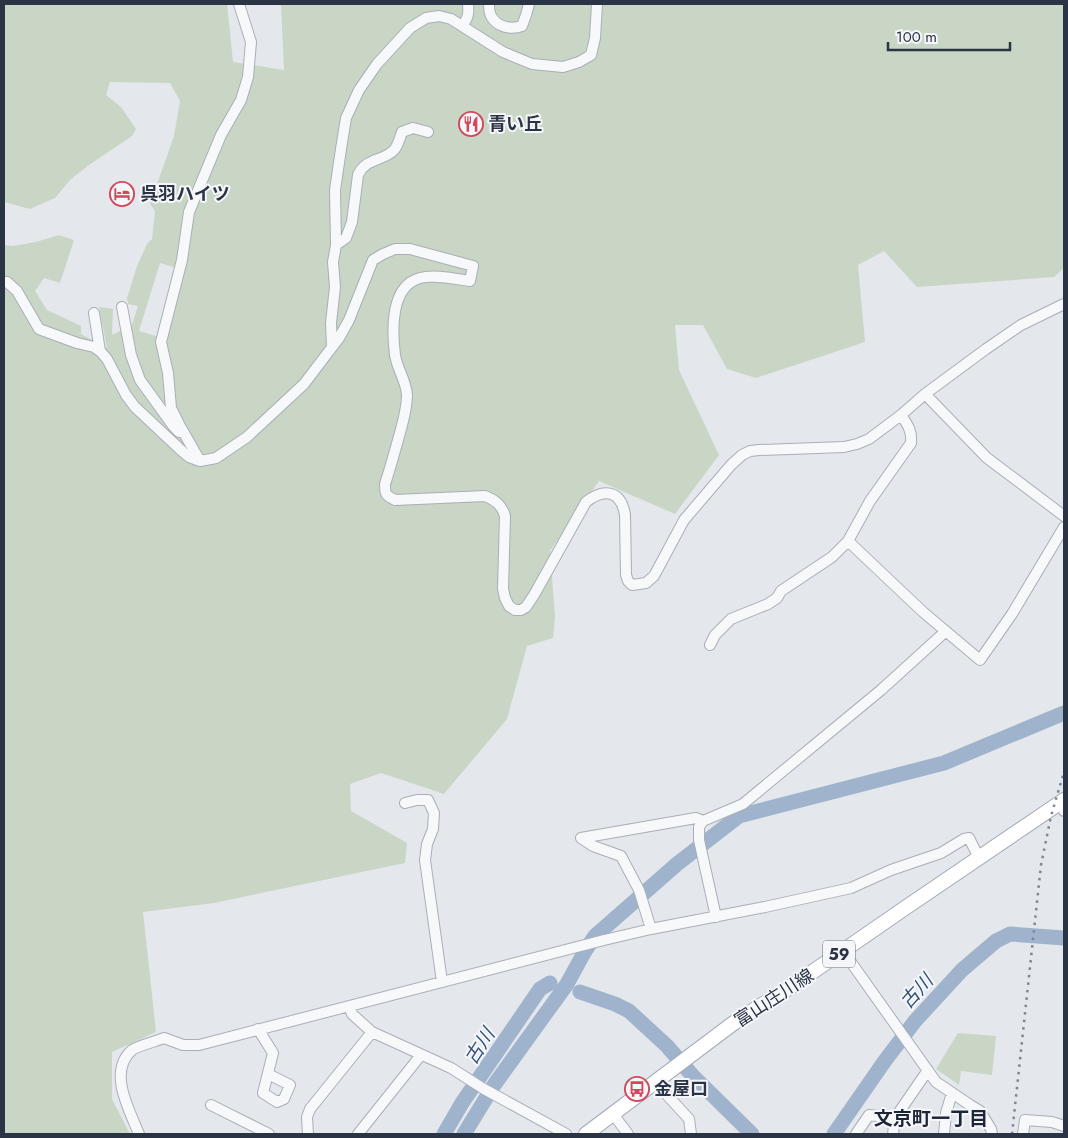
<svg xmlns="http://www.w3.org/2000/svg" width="1068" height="1138" font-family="Jost,'Noto Sans JP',sans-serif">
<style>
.green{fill:#c9d6c5;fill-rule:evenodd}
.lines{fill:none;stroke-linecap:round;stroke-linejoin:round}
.river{stroke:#9fb4cc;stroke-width:15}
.minor-casing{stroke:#a9aeb7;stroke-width:12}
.major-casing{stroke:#a3abb8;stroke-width:16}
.minor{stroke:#f7f8fa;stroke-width:10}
.major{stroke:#fff;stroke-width:14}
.rail{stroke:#7d8696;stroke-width:2.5;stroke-dasharray:2.5 5;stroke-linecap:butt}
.labels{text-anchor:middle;stroke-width:4;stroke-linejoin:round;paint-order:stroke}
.shield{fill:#f4f6f9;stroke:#676e7b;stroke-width:1}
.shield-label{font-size:16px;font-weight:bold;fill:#2b3445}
.poi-label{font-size:18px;font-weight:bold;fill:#2b3445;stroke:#f4f6f9;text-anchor:start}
.street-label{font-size:18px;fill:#2b3445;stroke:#f4f6f9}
.water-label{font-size:19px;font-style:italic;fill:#34527a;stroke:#f4f6f9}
.neighbourhood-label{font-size:19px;font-weight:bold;fill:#1d2536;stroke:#f4f6f9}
</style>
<rect width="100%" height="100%" fill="#e4e7ec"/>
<path class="green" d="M4 4H227L233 62 284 70 281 4H1064V268L1054 277 917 287 884 251 858 265 865 342 756 378 727 369 703 325H675L679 370 719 455 675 514 599 481 550 551 555 617 553 638 527 646 507 719 444 794 381 773 350 784 351 811 407 843 405 863 214 903 143 912 156 1032 112 1052V1099L130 1134H4V245L13 246 36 242 59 235 74 240 60 283 44 278 35 291 47 310 81 326V334L107 348 99 307 113 309 112 335 132 325 138 306 128 304 127 298 137 266 147 244 152 239 155 211 150 204 174 136 180 101 170 83 110 82 106 95 121 107 136 129 132 136 89 165 71 179 55 198 30 209 4 202ZM160 263 177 268 159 337 139 331Z
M958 1033 996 1036 992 1075 961 1071 959 1085 936 1069Z"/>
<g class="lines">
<path class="river" d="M580 992 615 1004 629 1011 667 1046 692 1075 752 1134
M444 1134 462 1103 540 989 550 983
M464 1134 494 1085 567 984 585 951 595 936 611 922 677 864 739 816 944 763 1064 713
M834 1134 884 1062 915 1021 962 970 996 941 1010 934 1064 938"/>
<defs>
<path id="minor" d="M489 4C489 8 489 12 491 16 497 27 511 30 522 26L526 15 529 4
M462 26C468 18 469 14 468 4
M336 245 346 238 352 222 358 175C365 158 384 161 394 150 398 146 400 137 402 132L413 128 428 132
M4 282H7L17 291 39 329 77 343 94 347 101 352 107 359 126 395 135 407 183 452 189 457 200 461 216 458 247 437 304 384 339 338 349 320 373 260 383 254 395 249H410L473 266 470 281C456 279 434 274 420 278 390 286 392 331 395 355 397 369 406 380 407 395 407 410 402 425 398 440 394 454 390 469 385 484 385 494 385 495 395 500L485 496C495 500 502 505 505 516L503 589 505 598 509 606 515 610H521L526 607 534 595 586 502C604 488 621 490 625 515L626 575 628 581 632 585 646 583 654 576 684 520 731 465 742 455 750 451 759 450 844 447 857 444 869 439 901 415 925 394 986 349 1021 325 1064 304
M122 307 131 355 140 380 174 427 179 432
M94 313 100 351
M332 347 331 323 335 287 333 262 336 245 335 190 341 149 346 118 359 90 377 64 410 28 426 18 439 16 451 19 503 52 532 64 563 67 579 62 591 55 595 38 597 4
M925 394 987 458 1064 516
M200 461 180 426 171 408 168 373 161 342 182 260 189 212 221 135 241 100 248 77 251 42 239 4
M848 541 923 612 980 660 1012 614 1064 527
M710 645 715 635 731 619 768 604 777 598 781 591 832 557 848 541 870 501 911 443C912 431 908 425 901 415
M1063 801 1064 811
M405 803 417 800H428L434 813 433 829 427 844 425 860 442 982
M703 821 699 827V840L716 917
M581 838 696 818 703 821 743 804 881 690 946 631
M581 838 593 846 621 856 639 890 651 929
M843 951 936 1082 970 1105 980 1111 991 1129 992 1134
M349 1006 352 1014 372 1032 451 1068 484 1089 566 1134
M258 1029 273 1053 263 1093 277 1102 284 1099 290 1085 268 1074
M655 1082 689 1119 691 1134
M211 1105 269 1134
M613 1114 628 1134
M139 1134C130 1111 107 1072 132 1050 137 1046 157 1041 164 1038L183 1045H199L604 940 651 929 765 907 851 888 891 870 941 853 964 839 969 838 979 858
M308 1134 307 1117 310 1109 372 1032
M358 1134 421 1055
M856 1134 869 1115 895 1118
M893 1134 895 1118 928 1070
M944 1134 946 1113 952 1093
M1023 1134 1025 1120 1052 1122 1064 1126"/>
<path id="major" d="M586 1134 735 1022 795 984 905 908 1064 800"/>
</defs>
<use href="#minor" class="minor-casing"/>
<use href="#major" class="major-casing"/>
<use href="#minor" class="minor"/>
<use href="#major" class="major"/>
<path class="rail" d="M1012 1134 1041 865 1051 816 1064 772"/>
</g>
<defs>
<symbol id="restaurant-ring" viewBox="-11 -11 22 22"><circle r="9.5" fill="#f4f6f9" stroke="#d1495b" stroke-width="1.5"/><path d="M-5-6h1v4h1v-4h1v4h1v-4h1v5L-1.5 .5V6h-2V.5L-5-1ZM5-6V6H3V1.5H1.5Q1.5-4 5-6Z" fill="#d1495b"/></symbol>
<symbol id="hotel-ring" viewBox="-11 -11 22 22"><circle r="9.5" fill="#f4f6f9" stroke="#d1495b" stroke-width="1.5"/><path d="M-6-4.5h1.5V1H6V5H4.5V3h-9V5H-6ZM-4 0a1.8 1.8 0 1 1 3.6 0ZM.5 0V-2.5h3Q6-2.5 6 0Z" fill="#d1495b"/></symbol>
<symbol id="bus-ring" viewBox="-11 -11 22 22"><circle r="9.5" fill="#f4f6f9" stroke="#d1495b" stroke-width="1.5"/><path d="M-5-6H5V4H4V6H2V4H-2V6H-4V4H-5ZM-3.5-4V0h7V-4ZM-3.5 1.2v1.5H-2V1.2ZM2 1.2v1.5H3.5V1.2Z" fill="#d1495b"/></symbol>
</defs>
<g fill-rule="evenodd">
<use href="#restaurant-ring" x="457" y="110" width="28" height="28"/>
<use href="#hotel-ring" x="108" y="180" width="28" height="28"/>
<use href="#bus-ring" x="623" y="1075" width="28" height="28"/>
</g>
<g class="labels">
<rect class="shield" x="823" y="940.5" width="32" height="27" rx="4"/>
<g class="shield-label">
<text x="839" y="960">59</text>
</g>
<g class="poi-label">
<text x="488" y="130">青い丘</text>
<text x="140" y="200">呉羽ハイツ</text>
<text x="654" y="1095">金屋口</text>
</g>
<g class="street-label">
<text transform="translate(774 998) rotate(-33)" y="6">富山庄川線</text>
</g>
<g class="water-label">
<text transform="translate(916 991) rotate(-48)" y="7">古川</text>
<text transform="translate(479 1046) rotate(-57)" y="7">古川</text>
</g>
<g class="neighbourhood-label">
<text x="931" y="1125">文京町一丁目</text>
</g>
</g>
<rect width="1068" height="1138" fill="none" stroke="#2b3445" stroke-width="10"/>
<path d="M888 42v8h122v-8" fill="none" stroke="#2b3445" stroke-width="2.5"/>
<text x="896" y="42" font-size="15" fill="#2b3445" stroke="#f4f6f9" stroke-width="4" paint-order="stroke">100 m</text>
</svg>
